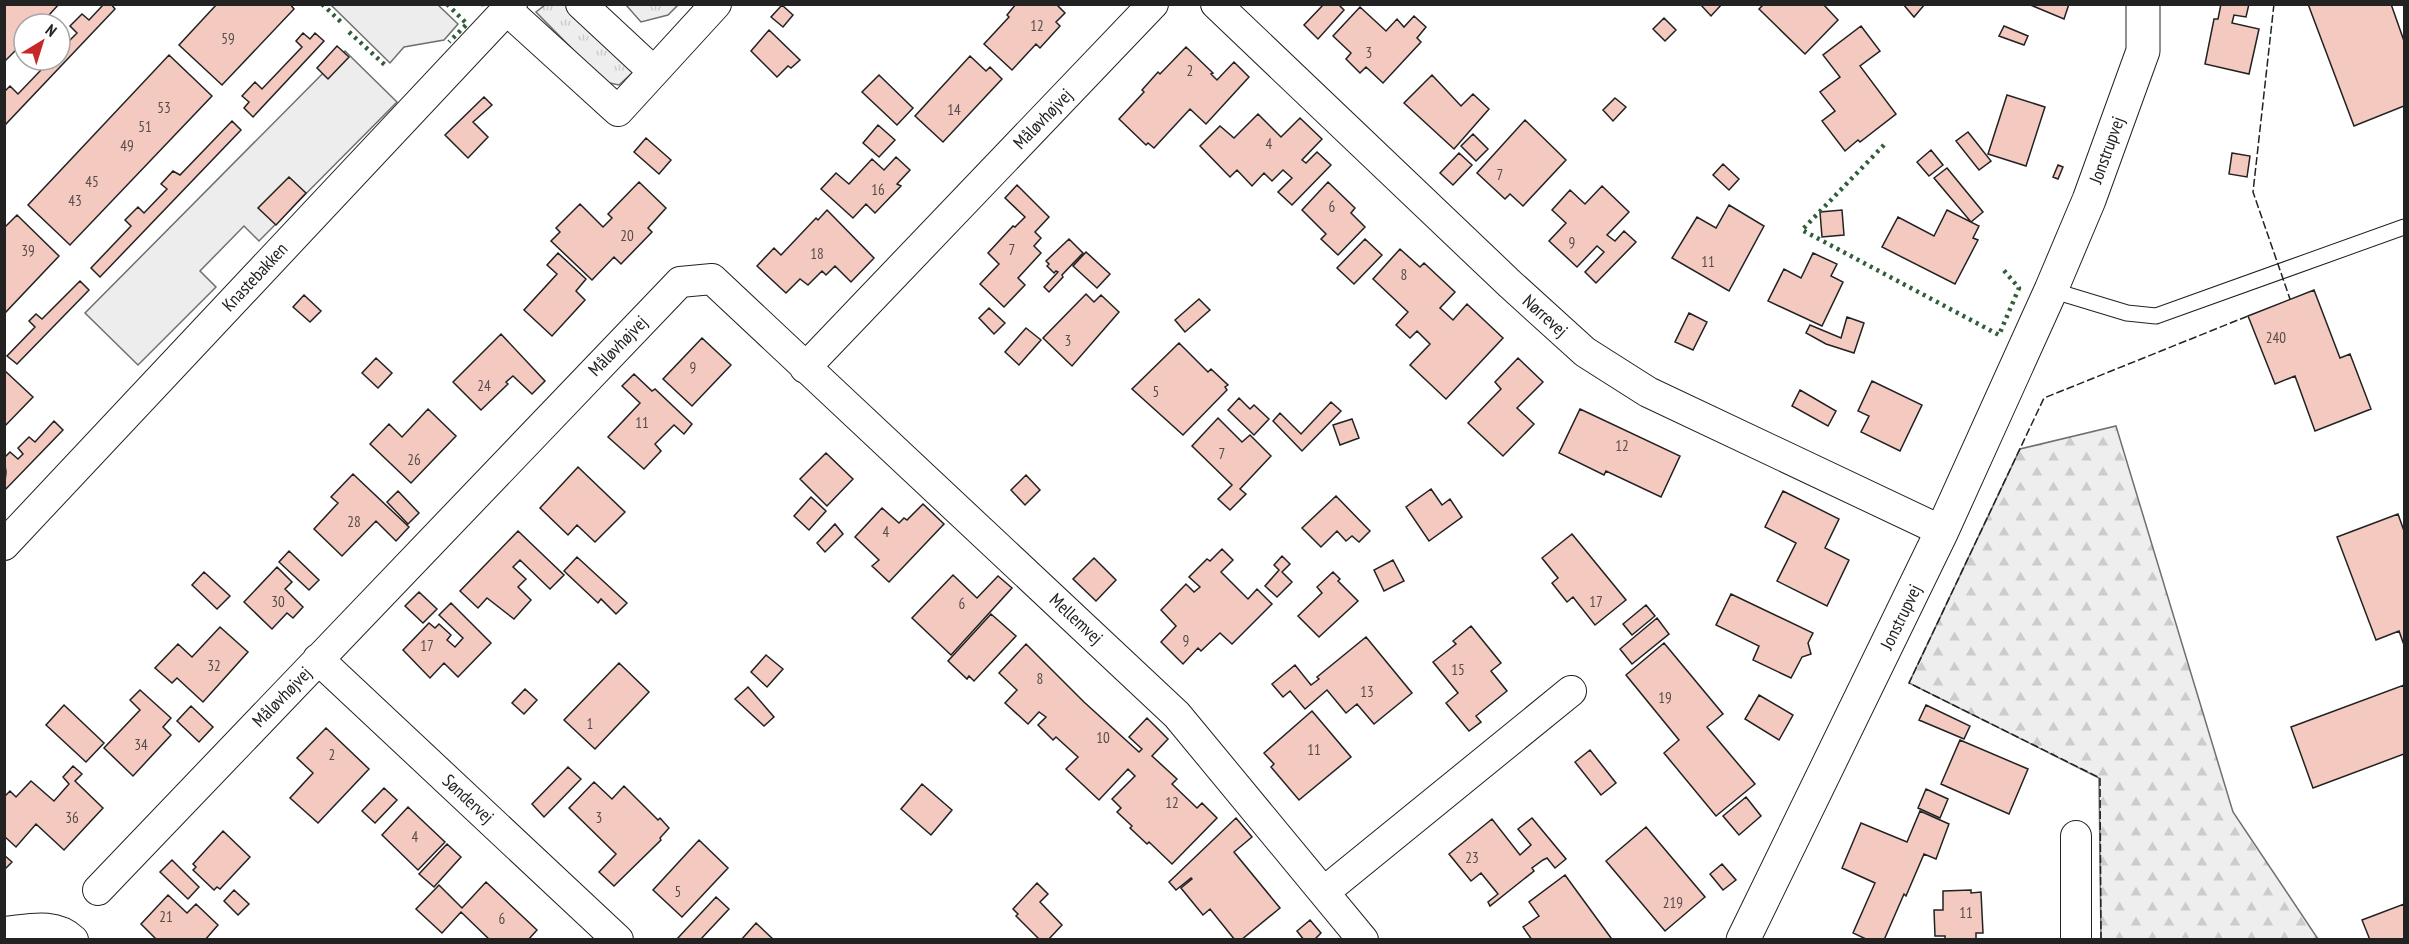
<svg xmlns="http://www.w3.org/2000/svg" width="2409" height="944" font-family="'PT Sans Narrow',sans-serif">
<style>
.grass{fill:url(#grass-tufts);stroke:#6f6f6f;stroke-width:1.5}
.forest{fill:url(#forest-firs);stroke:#6f6f6f;stroke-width:1.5}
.parking{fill:#ededed;stroke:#6f6f6f;stroke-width:1.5}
.building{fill:#f3c9c0;stroke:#222;stroke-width:1.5}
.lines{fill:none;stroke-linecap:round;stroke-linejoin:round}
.lane-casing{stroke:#222;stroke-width:17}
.street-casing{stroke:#222;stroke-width:32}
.secondary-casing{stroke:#222;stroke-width:35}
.lane{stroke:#fff;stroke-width:15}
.street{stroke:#fff;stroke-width:30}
.secondary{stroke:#fff;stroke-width:33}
.hedge{stroke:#2f5e38;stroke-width:4.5;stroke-dasharray:3 4.5;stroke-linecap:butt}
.fence{stroke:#222;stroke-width:1.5;stroke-dasharray:8 3;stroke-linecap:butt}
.labels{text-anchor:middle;stroke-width:4.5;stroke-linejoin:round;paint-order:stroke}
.number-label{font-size:15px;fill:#564c4a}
.street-label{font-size:18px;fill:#222;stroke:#fff}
</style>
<defs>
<pattern id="grass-tufts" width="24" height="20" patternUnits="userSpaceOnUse" patternTransform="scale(1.5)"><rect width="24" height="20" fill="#eee"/><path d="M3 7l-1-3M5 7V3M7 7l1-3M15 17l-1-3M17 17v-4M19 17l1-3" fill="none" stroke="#ccc"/></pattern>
<pattern id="forest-firs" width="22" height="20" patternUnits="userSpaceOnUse" patternTransform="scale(1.5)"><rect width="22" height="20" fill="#eee"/><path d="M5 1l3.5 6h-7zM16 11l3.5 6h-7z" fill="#ccc"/></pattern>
</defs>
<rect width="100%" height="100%" fill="#fff"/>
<path class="grass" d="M545 5H567L633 72 619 85 605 82 536 12Z
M626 5H678L668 15 641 22Z"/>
<path class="forest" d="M2116 426 2233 812 2318 939H2101L2099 778 1909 683 2020 449Z"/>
<path class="parking" d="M331 5H438L458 24 444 40 404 47 390 63Z
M345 51 397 102 259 241 244 226 200 271 216 287 138 365 85 313Z"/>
<path class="building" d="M4 4H59L41 24H24V42L4 62Z
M104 4H111L115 9 4 126V92L10 86 18 94 41 70 37 65 42 60H60V50L77 33 70 26 82 14 89 20Z
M217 4H290L294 9 222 85 179 45Z
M1016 4H1056L1065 13 1056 22 1060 26 1040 48 1036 44 1012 70 984 44 1009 17 1007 15Z
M1324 4H1338L1344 10 1318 39 1304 25Z
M1700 4H1722L1711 16Z
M1764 4H1823L1838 20 1805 54 1759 9Z
M1903 4H1925L1914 17Z
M2028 4H2069L2064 19Z
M2221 4H2249L2246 17 2234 15 2232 23 2259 29 2249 74 2205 64 2214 19H2218Z
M2308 4H2391L2404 41V106L2354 126Z
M782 5 793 15 783 27 771 17Z
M1360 7 1386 31 1397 19 1404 27 1414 16 1426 27 1417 38 1421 42 1383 83 1366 67 1360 73 1346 59 1351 53 1333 36Z
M1664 18 1676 30 1665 41 1653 29Z
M1861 26 1880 51 1860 66 1896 114 1860 142 1858 140 1845 151 1822 121 1835 111 1820 92 1840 77 1823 55Z
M2004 26 2028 36 2024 45 1999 36Z
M769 30 800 60 791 68 788 66 777 77 751 51Z
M303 33 310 39 315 33 324 41 253 117 244 108 249 102 242 96 255 82 262 89 302 47 296 41Z
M337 46 349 57 328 79 317 68Z
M1186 47 1213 73 1211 74 1217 80 1234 62 1249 77 1206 124 1190 109 1154 148 1148 143 1146 145 1119 119 1144 92 1142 90 1158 72 1160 74Z
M169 55 212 96 70 245 28 205Z
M970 56 986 71 990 67 1002 79 943 142 915 116Z
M879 75 913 108 897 125 862 92Z
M1432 75 1461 106 1473 94 1489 109 1454 149 1404 103Z
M2007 95 2045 107 2026 166 1988 154Z
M484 97 492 105 473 122 488 137 468 158 445 135Z
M1615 98 1626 107 1613 121 1603 110Z
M1258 114 1281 137 1300 118 1322 139 1302 160 1306 163 1317 152 1331 165 1292 205 1278 192 1292 178 1283 170 1272 181 1264 173 1252 186 1237 170 1230 177 1200 146 1220 126 1234 138Z
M1525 120 1566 160 1523 206 1510 194 1505 199 1477 173Z
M232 121 241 130 100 277 91 268 131 226 125 220 138 207 144 213 167 189 161 184 173 171 180 175Z
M878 125 895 140 879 157 863 143Z
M1968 132 1991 161 1979 170 1956 141Z
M1473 134 1488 149 1476 161 1461 146Z
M646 138 671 160 659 174 634 152Z
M1931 150 1943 165 1929 176 1917 162Z
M1459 153 1472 165 1453 185 1440 173Z
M2232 153 2250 156 2247 177 2229 174Z
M896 157 910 170 897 184 901 186 875 213 866 204 853 218 821 189 836 173 849 184 872 159 884 170Z
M1723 164 1739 179 1729 190 1713 175Z
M2058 165 2063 167 2058 179 2053 177Z
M1947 168 1983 212 1971 222 1934 178Z
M289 177 306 193 276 225 258 208Z
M639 182 666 208 648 228 652 232 621 264 614 257 592 280 551 241 560 232 556 228 580 204 603 227 612 218 608 214Z
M1328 182 1355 208 1351 213 1365 227 1338 255 1321 239 1326 234 1302 210Z
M1017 185 1049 217 1035 232 1041 238 1034 246 1041 253 1018 278 1025 285 1004 307 980 284 999 264 988 253 1013 226 1015 227 1025 217 1005 198Z
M1602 186 1629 212 1607 235 1615 241 1624 231 1636 242 1596 283 1585 272 1604 252 1597 246 1577 267 1549 241 1566 223 1552 210 1570 190 1585 204Z
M1729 205 1764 226 1729 291 1672 258 1697 217 1716 228Z
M827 210 874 258 851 282 835 266 826 275 822 271 808 285 800 279 786 293 757 266 774 248 781 255 816 218 818 220Z
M1842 210 1844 235 1822 237 1820 212Z
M1947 210 1979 226 1973 238 1978 240 1955 284 1882 247 1898 217 1934 236Z
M17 215 59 256 4 314V228Z
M1069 239 1083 253 1062 275 1063 277 1049 292 1044 287 1058 272 1056 271 1054 273 1047 266 1049 264 1046 261Z
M1365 239 1382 255 1354 284 1337 268Z
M1400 249 1420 267 1424 263 1455 292 1440 308 1453 320 1467 304 1503 338 1446 399 1410 365 1430 344 1417 331 1410 338 1396 325 1408 312 1373 279Z
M1086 252 1110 274 1097 288 1073 266Z
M558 253 586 279 576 291 585 300 552 336 524 310 557 274 547 265Z
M1813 253 1837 264 1831 276 1843 282 1822 326 1768 301 1784 269 1801 278Z
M80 281 89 290 17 364 7 356 35 327 29 321 36 314 42 319Z
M2314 290 2340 358 2350 354 2371 409 2315 431 2295 376 2275 384 2248 316Z
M1086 294 1094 302 1101 295 1119 312 1072 366 1043 338Z
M304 295 321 311 310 322 293 307Z
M1199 299 1210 310 1185 332 1175 320Z
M989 308 1005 323 994 334 979 318Z
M1689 313 1707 322 1693 350 1675 342Z
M1847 317 1864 323 1854 353 1826 344 1806 333 1810 325 1841 338Z
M1026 328 1041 340 1019 365 1005 352Z
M501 334 545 381 532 394 513 376 506 382 508 384 481 410 453 382Z
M702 338 731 365 692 406 663 379Z
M1179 343 1208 372 1211 369 1228 385 1225 387 1227 390 1183 435 1132 389Z
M376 358 392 373 378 388 362 373Z
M1518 358 1543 382 1517 408 1534 424 1503 456 1468 423 1501 389 1495 382Z
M4 370 33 397 4 427Z
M634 374 652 391 655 389 692 424 684 434 674 425 655 444 661 451 644 469 608 437 640 403 622 386Z
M1872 381 1922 405 1900 451 1861 432 1869 416 1858 411Z
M1800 390 1836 411 1828 426 1792 406Z
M1239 398 1250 409 1254 405 1269 419 1254 435 1228 410Z
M1331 402 1341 411 1302 451 1273 421 1280 413 1301 434Z
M428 409 456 436 411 483 370 444 389 424 402 437Z
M1580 409 1680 456 1661 497 1606 471 1604 475 1559 453Z
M1218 418 1242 442 1250 435 1271 456 1240 489 1246 494 1230 510 1218 499 1232 485 1192 446Z
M1352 419 1359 438 1340 445 1333 425Z
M54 421 63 430 4 491 6 472 4 458 10 452 18 459 23 454 18 448 29 437 35 442Z
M826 453 853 479 827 506 800 479Z
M578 467 625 512 595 542 577 525 568 535 540 508Z
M353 474 409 527 396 541 376 521 342 556 314 529 338 503 331 497Z
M1026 475 1040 490 1025 505 1011 490Z
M1431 489 1442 505 1450 499 1462 517 1429 541 1406 507Z
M398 491 419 513 408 524 387 502Z
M1783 491 1839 519 1825 548 1849 560 1827 606 1777 581 1796 543 1765 527Z
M1336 496 1370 531 1359 542 1352 536 1346 541 1337 531 1321 547 1302 528Z
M811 497 826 511 809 530 794 516Z
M923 504 944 524 889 582 872 566 879 560 855 537 882 508 899 523 904 518 907 520Z
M2398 514 2404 531V645L2399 631 2376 640 2337 537Z
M835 524 843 534 825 552 817 543Z
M518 531 564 575 550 589 520 560 513 567 526 579 518 587 531 600 514 619 487 598 478 608 460 591Z
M1572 534 1626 600 1595 625 1573 597 1567 602 1552 583 1558 578 1542 558Z
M1222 549 1233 560 1221 572 1248 599 1257 589 1272 604 1232 644 1220 633 1201 651 1198 648 1183 664 1161 642 1176 626 1161 610 1186 584 1194 592 1200 587 1189 577 1207 559 1210 561Z
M289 551 319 580 309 590 279 562Z
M1282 556 1290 564 1282 572 1292 582 1277 597 1265 586 1279 570 1274 565Z
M577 557 627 603 616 614 601 599 598 603 564 571Z
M1094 558 1116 580 1096 601 1073 579Z
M1393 560 1404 581 1384 591 1374 570Z
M277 567 292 582 285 589 303 607 293 618 287 613 272 629 244 602Z
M204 572 230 596 217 609 192 585Z
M1333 572 1340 579 1338 581 1358 601 1319 637 1298 616 1322 593 1317 587Z
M953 575 977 598 998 576 1012 588 951 655 912 618Z
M419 592 437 609 423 623 405 606Z
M1731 594 1813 633 1808 643 1811 654 1802 657 1791 678 1753 660 1759 646 1716 625Z
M451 603 491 643 458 677 444 663 430 678 403 650 429 623 435 628 439 624 451 635 447 640 455 647 463 638 439 615Z
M1646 605 1655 616 1632 635 1623 624Z
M991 614 1016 636 974 681 969 676 967 679 948 661Z
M1657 618 1669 634 1632 664 1620 649Z
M1471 626 1501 663 1491 671 1507 691 1476 716 1481 722 1469 731 1446 703 1458 693 1433 662 1456 644 1453 641Z
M220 627 248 652 203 702 177 678 172 683 155 668 178 644 192 657Z
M1366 637 1412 693 1374 724 1357 704 1346 713 1327 690 1305 709 1290 691 1283 697 1272 684 1295 665 1311 685 1319 679 1317 677Z
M1664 643 1723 714 1707 727 1755 784 1716 816 1664 753 1679 740 1626 675Z
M1026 644 1084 702 1139 752 1142 749 1129 737 1147 718 1168 739 1152 756 1177 779 1172 784 1197 808 1202 803 1217 818 1172 864 1149 842 1147 844 1130 828 1132 826 1117 812 1121 808 1112 799 1135 776 1128 769 1099 800 1066 769 1078 757 1056 737 1053 740 1038 725 1046 717 1039 712 1028 724 1005 703 1017 690 999 673Z
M766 655 783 669 767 687 751 672Z
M619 663 649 692 595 749 564 720Z
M2404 685V754L2313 788 2291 727Z
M748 687 774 717 764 726 735 699Z
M525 689 537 700 524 714 512 703Z
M140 690 171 718 163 727 171 735 133 776 104 748 140 710 130 700Z
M1759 695 1793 715 1779 740 1745 719Z
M64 705 104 743 86 762 46 725Z
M1926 705 1970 726 1964 739 1919 720Z
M191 706 213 727 199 742 177 721Z
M1312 711 1351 757 1299 800 1271 767 1274 764 1264 753Z
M326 728 369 769 318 823 290 798 313 773 297 758Z
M1960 740 2028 769 2009 814 1941 784Z
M1590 750 1616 783 1601 795 1575 762Z
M73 766 82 774 75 781 103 808 64 850 36 824 16 847 4 836V797L10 791 16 797 31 781 54 801 69 784 63 777Z
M568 767 581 779 544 817 532 804Z
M594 782 612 799 624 786 658 820 660 818 669 828 660 838 661 840 614 886 599 872 616 854 569 808Z
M922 784 952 810 931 835 901 809Z
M384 788 397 800 375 823 362 811Z
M1926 789 1948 799 1940 818 1918 808Z
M1746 797 1761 816 1739 835 1723 816Z
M408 807 445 842 418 870 382 835Z
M1920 811 1949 824 1936 859 1924 854 1906 896 1904 894 1884 940H1868L1853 933 1875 883 1842 868 1861 823 1907 842Z
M1236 818 1252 837 1234 852 1280 908 1241 940H1235L1210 909 1203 915 1181 888 1192 879 1191 878 1176 890 1169 882Z
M1532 818 1566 859 1555 868 1547 858 1543 860 1532 868 1534 871 1490 906 1488 902 1498 894 1481 873 1471 881 1449 854 1492 819 1520 855 1531 845 1518 829Z
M1646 827 1705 897 1665 931 1606 861Z
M223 831 250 857 220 889 217 887 214 890 193 870 196 867 193 864Z
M699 840 728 868 682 917 653 890Z
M447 844 461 857 434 887 419 874Z
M4 855 12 862 4 870Z
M172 860 199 887 188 899 160 872Z
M1722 864 1736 880 1723 890 1710 874Z
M1565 875 1611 938 1609 940H1532L1523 927 1539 916 1529 902Z
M486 882 537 930 528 940H490L461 912 442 933 416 909 439 885 462 908Z
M1037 883 1048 894 1040 902 1062 925 1048 940H1040L1016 916 1018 914 1013 909Z
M234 890 249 904 238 915 224 901Z
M1971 890V893L1981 892 1983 933H1976V940H1945V936H1935L1934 910H1943V891Z
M168 895 187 913 196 904 218 925 205 940H157L141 924Z
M716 897 729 909 700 940H676Z
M2404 904V940H2370L2362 920Z
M1310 920 1321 933 1314 940H1304L1297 931Z
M756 923 774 940H741Z"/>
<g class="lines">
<defs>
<path id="lane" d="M2051 290 2127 313 2156 316 2404 227"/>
<path id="street" d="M581 4 653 71
M1216 4 1510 284 1585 352 1648 392 1942 531
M507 10 618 111 716 4
M805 368 1153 4
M4 545 512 4
M318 659 618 940
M98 890 680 282 712 279 1177 715 1363 940
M1324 892 1571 691
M4 932C28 930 54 922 73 940
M2076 940V836"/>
<path id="secondary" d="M1743 940 1942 531 2051 290 2089 200 2143 51V4"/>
</defs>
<use href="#lane" class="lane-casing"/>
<use href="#street" class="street-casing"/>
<use href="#secondary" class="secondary-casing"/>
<use href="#lane" class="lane"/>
<use href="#street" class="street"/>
<use href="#secondary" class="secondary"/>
<path class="hedge" d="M322 4 341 22
M447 4 467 24 449 42
M481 4H484
M349 32 386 66
M1884 145 1802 230 1999 335 2019 288 2001 267"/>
<path class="fence" d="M2274 4 2253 192 2290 299
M2101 940 2100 778 1909 683 2044 398 2248 316"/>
</g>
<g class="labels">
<g class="number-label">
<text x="1037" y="31">12</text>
<text x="228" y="44">59</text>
<text x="1369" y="58">3</text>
<text x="1190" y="76">2</text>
<text x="164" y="113">53</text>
<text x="954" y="115">14</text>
<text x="145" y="132">51</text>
<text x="1269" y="149">4</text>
<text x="127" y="151">49</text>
<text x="1500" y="180">7</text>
<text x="92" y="187">45</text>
<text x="878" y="195">16</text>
<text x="75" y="206">43</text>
<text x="1332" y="212">6</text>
<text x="627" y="241">20</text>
<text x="1572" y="248">9</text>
<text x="1012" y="255">7</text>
<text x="28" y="256">39</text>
<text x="817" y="259">18</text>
<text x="1708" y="267">11</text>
<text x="1404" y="280">8</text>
<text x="2276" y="343">240</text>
<text x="1068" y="346">3</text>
<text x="693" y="373">9</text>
<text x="484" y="391">24</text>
<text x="1156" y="397">5</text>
<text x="642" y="428">11</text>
<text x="1622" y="451">12</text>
<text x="1222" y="459">7</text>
<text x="414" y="465">26</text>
<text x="354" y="527">28</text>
<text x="886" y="537">4</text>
<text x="278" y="607">30</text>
<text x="1596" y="607">17</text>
<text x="962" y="609">6</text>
<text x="1186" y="646">9</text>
<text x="427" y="651">17</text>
<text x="214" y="671">32</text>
<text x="1458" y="675">15</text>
<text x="1040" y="684">8</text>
<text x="1367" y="697">13</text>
<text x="1665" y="703">19</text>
<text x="590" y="729">1</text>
<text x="1103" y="743">10</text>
<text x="141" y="750">34</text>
<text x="1314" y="755">11</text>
<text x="332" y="760">2</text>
<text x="1172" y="808">12</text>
<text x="72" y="823">36</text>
<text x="599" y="823">3</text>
<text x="415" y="842">4</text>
<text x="1472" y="863">23</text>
<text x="678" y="897">5</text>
<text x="1673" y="908">219</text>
<text x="1966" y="918">11</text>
<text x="166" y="922">21</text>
<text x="502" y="924">6</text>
</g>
<g class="street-label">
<text transform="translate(1043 119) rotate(-46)" y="6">Måløvhøjvej</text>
<text transform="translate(2107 150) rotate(-70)" y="6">Jonstrupvej</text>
<text transform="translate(255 277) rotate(-47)" y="6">Knastebakken</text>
<text transform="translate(1545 316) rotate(42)" y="6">Nørrevej</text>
<text transform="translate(618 346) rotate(-46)" y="6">Måløvhøjvej</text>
<text transform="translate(1901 617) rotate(-64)" y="6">Jonstrupvej</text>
<text transform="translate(1076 619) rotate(43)" y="6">Mellemvej</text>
<text transform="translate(282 697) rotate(-46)" y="6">Måløvhøjvej</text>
<text transform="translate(468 799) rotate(43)" y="6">Søndervej</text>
</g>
</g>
<rect width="2409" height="944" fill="none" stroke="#222222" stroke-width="12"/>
<g transform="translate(42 42) rotate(38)"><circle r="28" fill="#ffffff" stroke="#a7a7a7" stroke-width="1.5"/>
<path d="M0-4.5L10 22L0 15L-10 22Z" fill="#c62828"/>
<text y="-9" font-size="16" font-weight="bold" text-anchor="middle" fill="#222222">N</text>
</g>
</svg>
